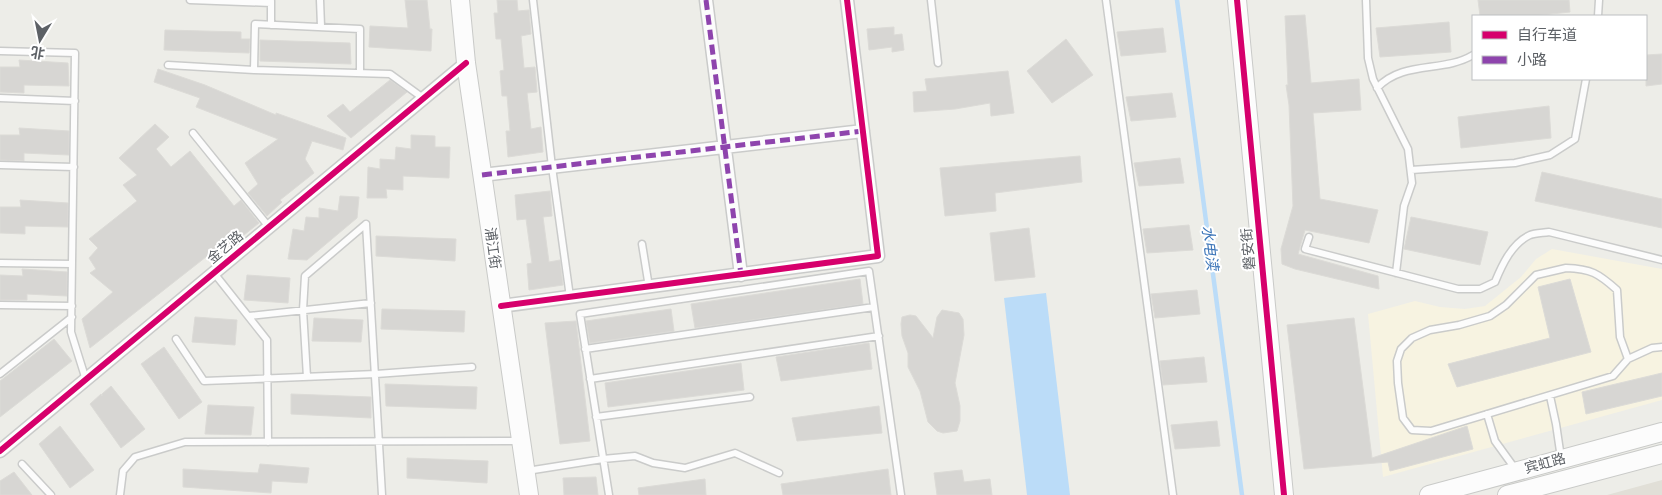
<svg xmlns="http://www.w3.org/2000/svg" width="1662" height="495" font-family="'DM Sans','Noto Sans SC',sans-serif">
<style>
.commercial{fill:#f7f3e1}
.education{fill:#e1dfd7}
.water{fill:#bbdcf8}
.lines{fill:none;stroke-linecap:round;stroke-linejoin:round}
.stream{stroke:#bbdcf8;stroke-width:4.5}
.building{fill:#d7d6d3;stroke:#dcdbd7}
.lane-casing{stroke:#cacbca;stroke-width:9}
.street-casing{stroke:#cacbca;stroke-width:15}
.secondary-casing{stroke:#c9cac8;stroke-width:20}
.lane{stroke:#fcfcfc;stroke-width:6}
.street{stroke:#fcfcfc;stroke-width:12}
.secondary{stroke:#fcfcfc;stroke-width:18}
.quiet{stroke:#8e44ad;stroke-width:5;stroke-dasharray:10 5;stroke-linecap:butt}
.cycleway-casing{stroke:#fff;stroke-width:9}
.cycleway{stroke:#d6006c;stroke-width:6}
.labels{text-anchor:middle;stroke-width:4;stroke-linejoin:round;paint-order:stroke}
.street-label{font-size:14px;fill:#5d6166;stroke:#fff}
.water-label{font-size:15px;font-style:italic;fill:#3c75b8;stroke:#fff}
</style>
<rect width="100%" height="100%" fill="#edede8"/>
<path class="commercial" d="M1552 249 1662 269V400L1383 477 1368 314 1415 301 1440 307 1465 309 1485 306 1521 277 1536 259Z"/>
<path class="education" d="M1662 480V495H1607Z"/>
<path class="water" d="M1046 293 1070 495H1027L1004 298Z"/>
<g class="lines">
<path class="stream" d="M1177 0 1242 495"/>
</g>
<path class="building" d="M405 0H427L430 29H432L431 51 369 47 370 26 408 28Z
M497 0H517L518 11 529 10 531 34 521 36 524 68 535 67 537 92 527 93 531 129 541 127 543 152 508 157 506 131H510L507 96H502L500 71 504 70 501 39H496L494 13H498Z
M1478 0H1569L1570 12 1532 16H1480Z
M1305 15 1311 83 1359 79 1361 110 1313 113 1320 199 1378 210 1369 243 1305 230 1298 254 1378 276 1379 289 1295 269 1282 264 1281 249 1293 206 1289 105 1286 85H1288L1285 16Z
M1449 22 1451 52 1380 57 1376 28Z
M894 27V35L902 34 904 50 892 52V47L869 50 867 29Z
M1163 28 1166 52 1121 56 1117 32Z
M165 30 241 32V39H250L249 53 164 50Z
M1066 39 1093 75 1052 103 1027 71Z
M260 40 350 43 351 64 260 61Z
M1662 54V84L1646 86V55Z
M19 60 68 63 69 86 24 85V93L0 92V67H20Z
M158 69 205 85 276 115V113L346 138 343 150 312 141 305 159 314 173 280 200 282 202 267 216 248 193 258 184 245 163 278 139 196 107 200 98 154 82Z
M1008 71 1014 113 991 116 990 103 955 109 914 112 913 92 927 91 925 79Z
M390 80 407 92 351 138 327 116 343 104 350 112Z
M1172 93 1176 117 1131 121 1126 97Z
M1549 106 1551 138 1461 148 1458 117Z
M155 124 169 137 156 149 171 167 190 151 234 206 241 200 259 223 229 247 225 242 90 348 82 319 113 292 90 273 96 269 89 258 98 248 89 239 137 201 123 185 137 175 119 158Z
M19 128 69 131V155L24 153V161L0 160V135H20Z
M411 135 435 136V147H450L449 178 403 176V190L386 189 387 198H367L368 167 380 169V159L395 160 396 147 411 149Z
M1080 156 1082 182 995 193 996 211 945 216 940 168Z
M1180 158 1184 183 1139 186 1134 163Z
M1542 172 1662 199V228L1535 201Z
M550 191 552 216 543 217 549 262 560 260 563 285 529 290 527 264 532 263 526 219 517 220 515 195Z
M340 196 359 197 357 218 307 260 288 259 293 229 304 231 306 217 319 218V208L338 211Z
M20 200 68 203V227L25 226V234L0 233V207H21Z
M1411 217 1488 232 1480 265 1404 249Z
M1189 225 1193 250 1147 253 1143 229Z
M1029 228 1035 277 995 281 990 233Z
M376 236 456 239 455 261 376 256Z
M22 269 67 272V296L27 294V300H0V275L23 276Z
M247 275 290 278 288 303 244 300Z
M860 279 863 304 695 328 691 304Z
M1570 279 1591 352 1457 387 1448 364 1550 338 1538 287Z
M1197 290 1200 314 1155 318 1151 294Z
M382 309 465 311 464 332 381 329Z
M671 309 674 331 590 343 586 321Z
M942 310 959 313 963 319 964 335 955 383 960 406V421L957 431 943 433 937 431 928 422 920 391 908 367V353L902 336 901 324 902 317 910 315 916 316 933 338 937 317Z
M195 317 237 320 235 345 192 342Z
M314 318 363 320 361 342 312 341Z
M1354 318 1372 458 1467 426 1473 449 1390 471 1388 462 1304 469 1287 325Z
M576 321 590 441 560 444 545 323Z
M54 339 72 361 0 417V381Z
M869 343 872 369 781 381 776 357Z
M164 347 202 402 179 419 141 364Z
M1204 357 1207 382 1163 385 1160 361Z
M741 363 744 390 608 407 605 383Z
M1662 373V396L1586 414 1582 392Z
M385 384 477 387 476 409 386 406Z
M111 386 145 429 121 448 90 404 101 394 102 396V394Z
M291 394 371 397V418L291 414Z
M208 405 254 407 251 435 205 434Z
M879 406 882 433 797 441 792 418Z
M1217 421 1220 446 1175 449 1171 425Z
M60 426 94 470 70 488 39 444Z
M407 458 488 461 487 483 407 478Z
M260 464 309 468 307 483 272 481 271 493 183 487V469L258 473Z
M888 469 891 495H783L781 484Z
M962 470 964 482 990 479 992 495H937L934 473Z
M14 472 32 495H0V481Z
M596 477 598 495H564L563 478Z
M705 479 706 495H639L638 488Z"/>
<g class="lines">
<defs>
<path id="lane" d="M190 0 271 3
M320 0 321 26
M533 0 552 167 570 297
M931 0 938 63
M1106 0 1173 495
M1366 0 1368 58 1373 79 1408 149 1412 183 1404 206 1396 273
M271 1V25
M1598 16 1599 0
M0 51 75 53 71 332 86 380
M168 65 254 70 390 74 423 98
M254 70 255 24 360 29V73
M1377 88C1403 60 1443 73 1473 55
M0 98 75 101
M193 133 269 227
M0 165 74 167
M1411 170 1515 163 1550 155 1575 139 1586 79
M366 224 382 495
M1309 237 1305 249 1458 289H1480L1495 282C1502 265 1512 243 1530 235 1535 233 1543 233 1549 232L1662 260
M642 244 649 287
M0 263 72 264
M1566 268C1591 269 1598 273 1617 290L1620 337 1628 359 1613 376 1431 431 1412 430 1403 418 1398 383 1397 361 1401 349 1412 338 1430 330 1459 325 1490 316 1506 305 1536 275Z
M214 273 267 340 268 442
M0 305 72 306
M249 316 371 303
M176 339 204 381 376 374 472 367
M585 349 874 307
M1628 359 1652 348 1662 347
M0 374 72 317
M307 377 303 310 305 276 366 224
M590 379 879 336
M1550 396 1556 424 1561 458
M1487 414 1495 441 1516 470
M596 417 750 397
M22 464 51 495
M527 471 603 459 635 456 653 463 685 468 735 453 779 473
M120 495 123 471 135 457 185 442 520 441
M609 495 580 314 869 271 901 495"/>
<path id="street" d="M706 0 741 275
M482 175 863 131
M501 306 878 256 847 0
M0 451 466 63"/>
<path id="secondary" d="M460 0 466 63 529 495
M1237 0 1284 495
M1429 495 1662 432
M1507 495 1662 454"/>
</defs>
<use href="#lane" class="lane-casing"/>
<use href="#street" class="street-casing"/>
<use href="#secondary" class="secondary-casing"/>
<use href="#lane" class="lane"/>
<use href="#street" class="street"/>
<use href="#secondary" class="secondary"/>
<path class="quiet" d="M706 0 741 275
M482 175 863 131"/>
<defs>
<path id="cycleway" d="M1237 0 1284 495
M501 306 878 256 847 0
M0 451 466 63"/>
</defs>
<use href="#cycleway" class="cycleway-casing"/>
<use href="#cycleway" class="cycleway"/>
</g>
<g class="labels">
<g class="street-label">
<text transform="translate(225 247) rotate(-40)" y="5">金艺路</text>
<text transform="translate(493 248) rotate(82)" y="5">浦江街</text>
<text transform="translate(1248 249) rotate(-95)" y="5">磐安街</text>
<text transform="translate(1545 463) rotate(-15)" y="5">宾虹路</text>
</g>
<g class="water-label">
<text transform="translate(1210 248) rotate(83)" y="5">水电渎</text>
</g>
</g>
<rect x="1472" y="15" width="175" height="65" fill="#ffffff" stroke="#bec0c2"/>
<rect x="1482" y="31" width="25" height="8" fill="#d6006c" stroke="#bec0c2"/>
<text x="1517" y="40" font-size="15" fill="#5d6166">自行车道</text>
<rect x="1482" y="56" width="25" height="8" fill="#8e44ad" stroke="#bec0c2"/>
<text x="1517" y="65" font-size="15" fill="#5d6166">小路</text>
<g transform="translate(40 40) rotate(190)" stroke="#ffffff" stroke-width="4" paint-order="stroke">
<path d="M0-4L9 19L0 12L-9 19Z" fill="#5d6166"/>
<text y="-8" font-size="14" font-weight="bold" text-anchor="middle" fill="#5d6166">北</text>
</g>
</svg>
